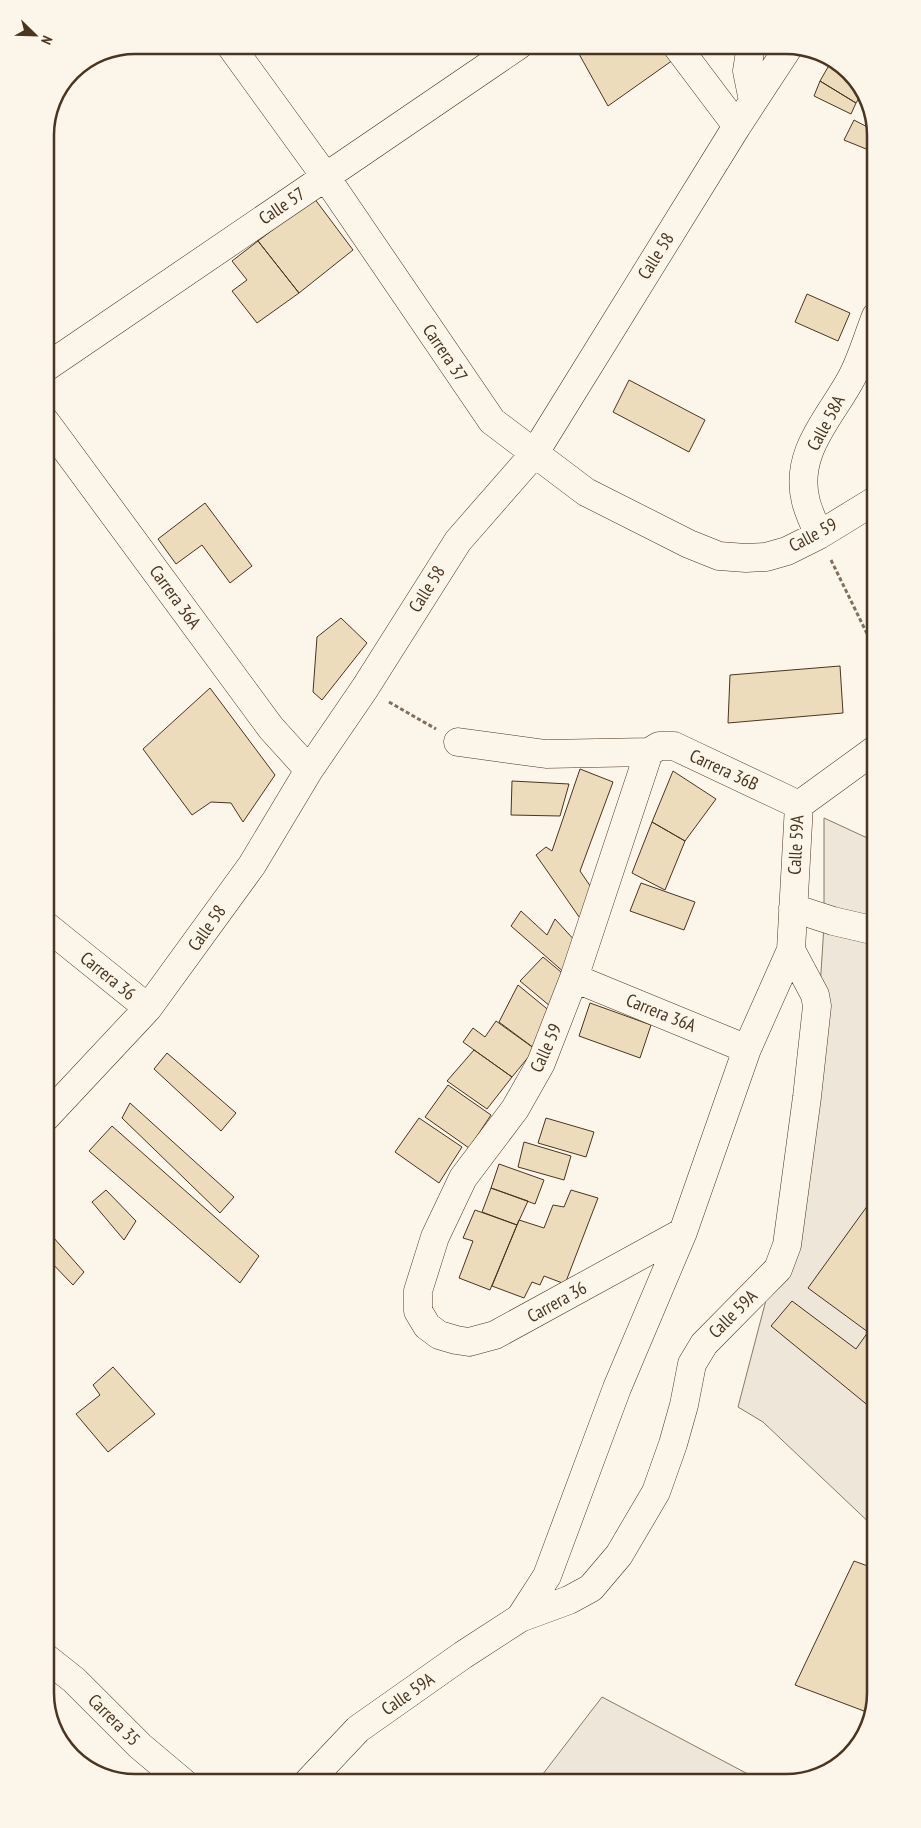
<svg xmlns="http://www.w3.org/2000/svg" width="921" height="1828" font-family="'PT Sans Narrow',sans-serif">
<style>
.green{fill:#ede6d9;stroke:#887966}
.building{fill:#ecdcbc;stroke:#4a3520}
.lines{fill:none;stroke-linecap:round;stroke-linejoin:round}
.minor-casing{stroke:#4a3520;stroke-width:29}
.path{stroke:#7f6f5c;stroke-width:3;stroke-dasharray:4 2.5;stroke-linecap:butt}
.minor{stroke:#fbf6e9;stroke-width:28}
.labels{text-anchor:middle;stroke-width:4;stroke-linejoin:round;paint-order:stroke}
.street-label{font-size:18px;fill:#4a3520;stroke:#fbf6e9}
.rim{fill:none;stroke:#4a3520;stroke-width:2.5}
</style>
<rect width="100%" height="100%" fill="#fbf6e9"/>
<path class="green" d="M824 818 876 842V1529L763 1422 738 1407 777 1258 817 1036 824 925Z
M602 1697 765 1783H536Z"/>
<path class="building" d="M574 45H662L673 60 608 106Z
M832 60 846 70 863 92 856 103 820 81Z
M820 81 856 103 851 114 814 96Z
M854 120 875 131 876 153 844 140Z
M314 198 353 250 299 293 258 241Z
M258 241 299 293 257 323 232 291 247 280 232 261Z
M807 294 850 313 838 341 795 322Z
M629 380 705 420 689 452 613 412Z
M205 503 252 566 230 583 202 545 176 564 158 539Z
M341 618 367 643 322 700 313 692 317 637Z
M840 666 843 713 728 723 730 675Z
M210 688 275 775 243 822 231 803 211 802 192 815 143 749Z
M580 769 613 782 580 871 593 890 584 924 536 855 546 847 552 851Z
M673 771 716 799 685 841 652 822Z
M512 781 569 784 560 816 511 815Z
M652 822 685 841 665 890 632 873Z
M641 883 695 902 684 930 630 911Z
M521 911 547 935 555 919 577 943 566 974 511 926Z
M543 957 567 977 556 1011 520 981Z
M518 985 557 1017 542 1054 499 1022Z
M590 1003 651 1025 640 1058 579 1036Z
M496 1021 535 1049 512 1077 463 1042 473 1028 485 1037Z
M474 1050 512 1077 487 1109 447 1081Z
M167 1053 236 1113 221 1131 154 1069Z
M448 1085 491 1115 469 1148 425 1117Z
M130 1103 234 1197 220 1213 122 1118Z
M419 1118 462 1147 439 1183 395 1152Z
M546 1118 594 1132 586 1157 538 1143Z
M112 1126 259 1256 240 1283 89 1151Z
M524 1142 571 1156 564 1180 518 1167Z
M499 1164 544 1180 535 1204 491 1188Z
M491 1188 528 1201 517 1225 482 1212Z
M106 1190 136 1221 124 1240 92 1202Z
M571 1190 598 1198 565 1284 544 1276 540 1285 532 1282 524 1298 492 1286 519 1220 544 1228 553 1205 564 1207Z
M868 1205 876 1211V1412L771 1326 792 1301 856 1349 868 1332 808 1288Z
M475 1210 517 1225 490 1290 459 1278 473 1241 463 1238Z
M45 1228 84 1272 73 1285 45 1256Z
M113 1367 155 1414 108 1452 76 1414 100 1395 93 1385Z
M854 1561 876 1569V1684L864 1711 795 1685Z"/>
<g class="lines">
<defs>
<path id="minor" d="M230 45 325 176 492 421 586 492 689 544 719 556 746 558 766 557 787 551 819 535 876 500
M676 45 737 126
M751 45 747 71 753 101
M45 368 519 45
M45 421 271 728 309 770
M819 535C814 524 809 513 806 502 793 452 831 417 852 377 862 358 868 336 876 316
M458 742 546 754 649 752 659 746H674L799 805
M649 752 574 978 541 1063 515 1109 463 1178 435 1237 418 1291V1311L427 1326 439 1335 456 1340 469 1342 495 1335 683 1232
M799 805 876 749
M793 908 833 921 876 931
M45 925 148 1008
M574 978 747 1049
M45 1118 148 1008 252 865 309 770 365 688 458 541 534 454 737 126 790 45
M520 1618 569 1600 591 1588 619 1555 656 1492 673 1444 684 1405 692 1364 704 1344 778 1269 787 1245 807 1097 817 1006 815 995 791 950
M45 1657 74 1680 140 1746 184 1783
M307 1783 358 1729 463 1655 520 1618 547 1576 617 1388 683 1232 747 1049 791 950 799 805"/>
</defs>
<use href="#minor" class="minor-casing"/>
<path class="path" d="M831 560 876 652
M389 702 436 729"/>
<use href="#minor" class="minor"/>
</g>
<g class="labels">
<g class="street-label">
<text transform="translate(282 206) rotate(-34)" y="6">Calle 57</text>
<text transform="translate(656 256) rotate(-58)" y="6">Calle 58</text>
<text transform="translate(445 353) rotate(56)" y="6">Carrera 37</text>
<text transform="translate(826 423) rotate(-62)" y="6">Calle 58A</text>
<text transform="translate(813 535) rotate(-28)" y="6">Calle 59</text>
<text transform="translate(427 589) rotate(-58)" y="6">Calle 58</text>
<text transform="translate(175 597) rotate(54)" y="6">Carrera 36A</text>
<text transform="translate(724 770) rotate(25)" y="6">Carrera 36B</text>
<text transform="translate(796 845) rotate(-87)" y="6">Calle 59A</text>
<text transform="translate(207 928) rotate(-55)" y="6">Calle 58</text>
<text transform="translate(108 976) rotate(39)" y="6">Carrera 36</text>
<text transform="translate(661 1013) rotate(22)" y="6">Carrera 36A</text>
<text transform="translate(546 1048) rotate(-66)" y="6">Calle 59</text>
<text transform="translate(557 1302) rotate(-29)" y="6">Carrera 36</text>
<text transform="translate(733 1314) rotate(-45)" y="6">Calle 59A</text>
<text transform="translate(408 1694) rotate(-35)" y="6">Calle 59A</text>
<text transform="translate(114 1720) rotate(45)" y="6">Carrera 35</text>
</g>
</g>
<path d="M0 0H921V1828H0ZM135 54H786A81 81 0 0 1 867 135V1693A81 81 0 0 1 786 1774H135A81 81 0 0 1 54 1693V135A81 81 0 0 1 135 54Z" fill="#fbf6e9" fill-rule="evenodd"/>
<path class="rim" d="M135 54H786A81 81 0 0 1 867 135V1693A81 81 0 0 1 786 1774H135A81 81 0 0 1 54 1693V135A81 81 0 0 1 135 54Z"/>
<g transform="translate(35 35) rotate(113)" stroke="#fbf6e9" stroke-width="4" paint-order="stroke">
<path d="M0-4L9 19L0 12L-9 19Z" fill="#4a3520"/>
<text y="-8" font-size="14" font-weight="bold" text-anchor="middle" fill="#4a3520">N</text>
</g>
</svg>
